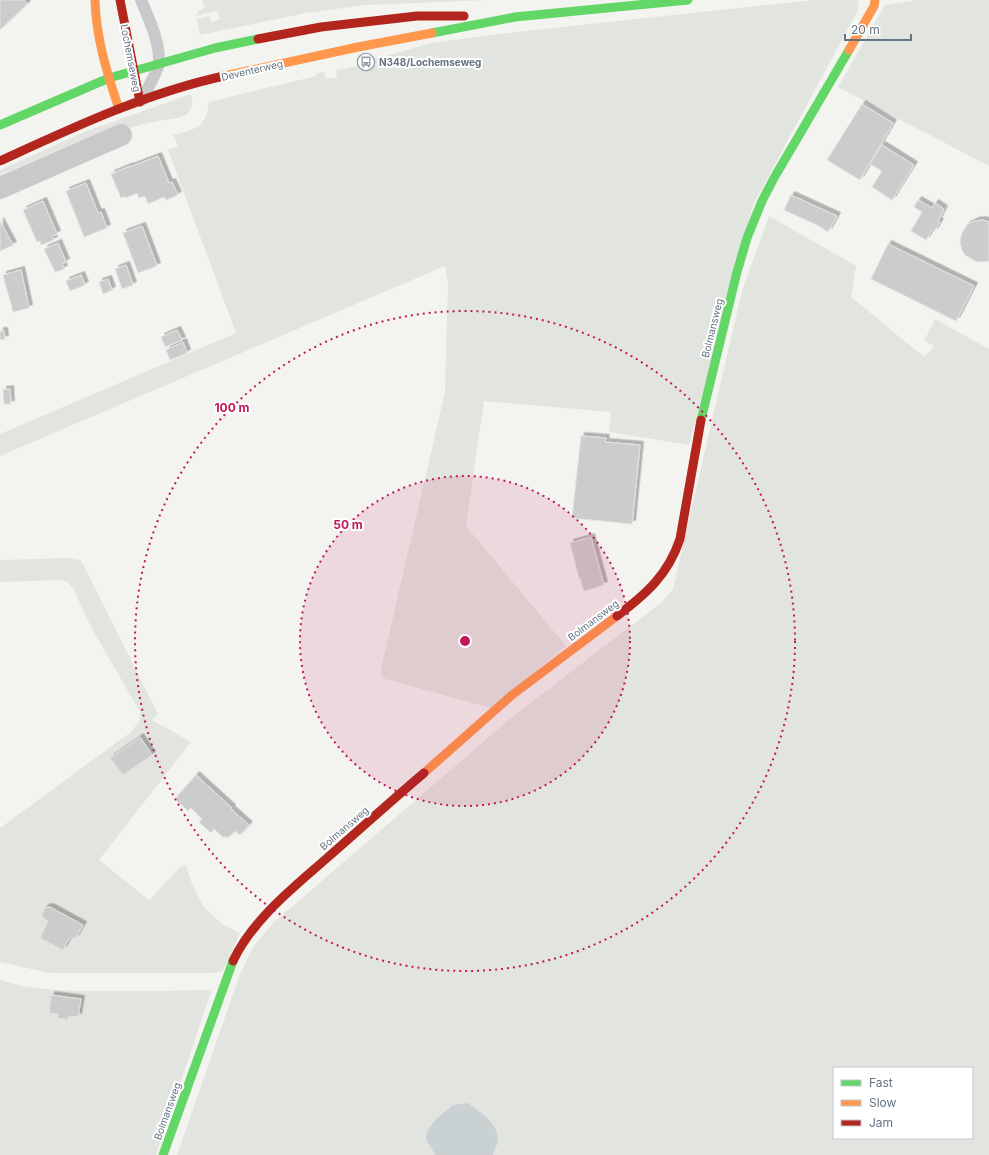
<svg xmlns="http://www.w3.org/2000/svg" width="989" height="1155" font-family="Inter,sans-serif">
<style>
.green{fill:#e2e5df;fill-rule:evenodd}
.water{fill:#c9d1d3}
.building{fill:#cbcdcd;stroke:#e2e2e0;filter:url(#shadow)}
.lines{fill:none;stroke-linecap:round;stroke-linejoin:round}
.lane{stroke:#c8c9ca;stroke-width:12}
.street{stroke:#c8c9ca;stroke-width:22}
.fast{stroke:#63d668;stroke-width:9}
.slow{stroke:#ff974d;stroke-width:9}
.jam{stroke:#b3261e;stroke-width:9}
.ring{fill:none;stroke:#c2185b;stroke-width:2;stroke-dasharray:2 4}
.labels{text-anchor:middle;stroke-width:4;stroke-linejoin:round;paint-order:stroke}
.street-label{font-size:10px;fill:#637380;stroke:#fff}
.poi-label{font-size:10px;font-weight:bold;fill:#637380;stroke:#fff;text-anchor:start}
.centre{fill:#c2185b;stroke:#fff;stroke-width:2}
.ring-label{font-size:12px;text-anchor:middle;font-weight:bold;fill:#c2185b;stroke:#fff;stroke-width:4;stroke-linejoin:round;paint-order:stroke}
</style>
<defs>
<filter id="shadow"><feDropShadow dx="3.5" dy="-3.5" stdDeviation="0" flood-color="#0004"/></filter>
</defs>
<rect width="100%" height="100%" fill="#f3f3f0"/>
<path class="green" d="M202 0H487L365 5 306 13 200 35 197 19 210 16 211 22 220 20 217 11 196 16 199 11 205 7Z
M814 0H857L859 4 858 10 753 205 689 445 609 432 611 412 484 401 466 526 566 646 491 708 382 678 381 669 445 392 448 283 445 266 0 456V434L236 333 168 150 178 146 173 135C195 130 207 126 209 102L316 76V73L324 72 326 79 337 77 336 70 373 63 372 59 397 53 431 43 516 32Z
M917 0H989V166L838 87 885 5Z
M191 94C194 101 192 112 184 116 177 119 167 119 159 121 146 123 133 127 120 130L117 125 0 175V170L87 131Z
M769 216 856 266 851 297 924 357 934 346 924 341 935 319 989 349V1155H493L498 1140 436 1119C424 1135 424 1138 435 1155H177L239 977 253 947 274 922 517 713 661 603 673 589 742 291ZM834 1068H972V1138H834Z
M68 558 80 560 83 564 158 714 152 720 191 742 99 860 149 900 181 866 186 865 192 884 203 906 222 924 240 933 223 971 213 973H49L0 962V828L131 732 140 720V712L90 625 73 588 68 582 61 580 0 582V560Z
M0 980C36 992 75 991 113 991 145 991 177 991 208 990L211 992 156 1155H0Z"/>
<path class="water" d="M468 1103C480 1112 498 1123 498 1140 498 1144 494 1150 493 1155H435L426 1139 427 1131 436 1119 453 1105Z"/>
<path class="building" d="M0 0H24L27 4 0 30Z
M862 104 893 123 860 180 827 160Z
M882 145 914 165 892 200 872 187 882 171 870 164Z
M158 156 169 183 172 182 178 195 166 200 164 197 148 204 145 196 139 198 137 193 126 198 125 196 121 198 111 174 130 166V167Z
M86 183 98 213 101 212 107 228 84 237 66 191Z
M791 195 837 216 828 232 819 226 784 210Z
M918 200 932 208 935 203 944 209 938 221 940 222 934 232 932 230 926 240 911 231 922 212 914 207Z
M43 201 57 234 52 236 54 240 41 245 40 241 37 242 23 210Z
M982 220 989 222V261L978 262 973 260 965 255 962 250 960 242 962 233 967 225 975 221Z
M0 221 13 245 0 251Z
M142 226 157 266 138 273 123 233Z
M58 243 66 262 62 264 64 269 55 272 44 249Z
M888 244 974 286 956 321 871 279Z
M126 265 133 285 122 289 115 269Z
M21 270 29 308 13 312 3 275Z
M81 275 85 285 70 291 66 281Z
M108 279 112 290 103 294 99 282Z
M177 330 182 340 165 347 161 337Z
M0 331H4L5 339 0 340Z
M183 342 187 353 170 360 166 350Z
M10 389 11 404H4L3 390Z
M581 436 606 438 605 442 640 445 632 524 572 518Z
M591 537 604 585 584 591 580 578H579L570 543Z
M140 737 152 755 123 775 110 758Z
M196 775 232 808 231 809 249 825 240 835 235 831 228 838 225 836 224 838 214 829 211 833 199 822 202 819 191 808 188 811 175 799Z
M50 907 83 925 75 939 70 937 63 950 40 938 48 921 43 918 42 913 45 908Z
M51 995 81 999 78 1017 69 1016 68 1020 57 1018 58 1014 49 1013Z"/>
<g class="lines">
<path class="lane" d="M141 0C149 19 160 42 159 63 158 71 146 91 142 100"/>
<path class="street" d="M0 188 121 135"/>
<path class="fast" d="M432 33 515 17 688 0
M0 125 109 78 215 48 258 39
M701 420 737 272 747 238 762 201 774 178 849 50
M163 1155 233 961"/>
<path class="slow" d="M95 0C96 38 107 73 119 109
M849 50 874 6 875 0
M224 76 358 47 432 33
M424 773 512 695 617 616"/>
<path class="jam" d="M120 0 140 102
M258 39 321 27 417 16H464
M0 161C72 128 146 93 224 76
M617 616C646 594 668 575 680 539L701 420
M233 961C253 919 293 888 327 858 359 830 391 801 424 773"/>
</g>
<circle cx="465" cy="641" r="165" fill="#c2185b" fill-opacity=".12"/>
<g class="ring">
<circle cx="465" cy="641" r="165"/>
<circle cx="465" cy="641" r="330"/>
</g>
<defs>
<symbol id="bus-ring" viewBox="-11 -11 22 22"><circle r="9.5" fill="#fff" stroke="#95a0a7" stroke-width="1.5"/><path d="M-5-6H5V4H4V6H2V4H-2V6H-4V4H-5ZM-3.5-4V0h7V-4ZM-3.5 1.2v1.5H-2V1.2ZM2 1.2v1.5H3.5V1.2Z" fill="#95a0a7"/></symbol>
</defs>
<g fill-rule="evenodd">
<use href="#bus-ring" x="356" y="52" width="20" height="20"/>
</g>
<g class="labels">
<g class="street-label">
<text transform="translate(131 58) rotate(79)" y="4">Lochemseweg</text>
<text transform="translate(252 70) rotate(-13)" y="4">Deventerweg</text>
<text transform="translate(712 328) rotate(-76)" y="4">Bolmansweg</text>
<text transform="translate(593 620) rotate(-37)" y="4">Bolmansweg</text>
<text transform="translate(344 828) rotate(-41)" y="4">Bolmansweg</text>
<text transform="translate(167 1111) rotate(-70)" y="4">Bolmansweg</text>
</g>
<g class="poi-label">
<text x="379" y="66">N348/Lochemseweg</text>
</g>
</g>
<circle cx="465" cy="641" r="6" class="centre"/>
<g class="ring-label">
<text x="232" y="412">100 m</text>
<text x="348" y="529">50 m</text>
</g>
<rect x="833" y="1067" width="140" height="72" fill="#ffffff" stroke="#c1c7cc"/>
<rect x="841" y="1080" width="20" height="6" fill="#63d668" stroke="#c1c7cc"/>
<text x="869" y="1087" font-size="12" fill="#637380">Fast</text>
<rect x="841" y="1100" width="20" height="6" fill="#ff974d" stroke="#c1c7cc"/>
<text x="869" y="1107" font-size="12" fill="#637380">Slow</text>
<rect x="841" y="1120" width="20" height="6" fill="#b3261e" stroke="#c1c7cc"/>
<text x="869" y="1127" font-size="12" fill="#637380">Jam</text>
<path d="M845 34v6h66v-6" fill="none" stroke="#637380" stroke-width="2"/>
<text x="851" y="34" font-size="12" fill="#637380" stroke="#ffffff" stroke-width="3" paint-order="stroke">20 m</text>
</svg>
